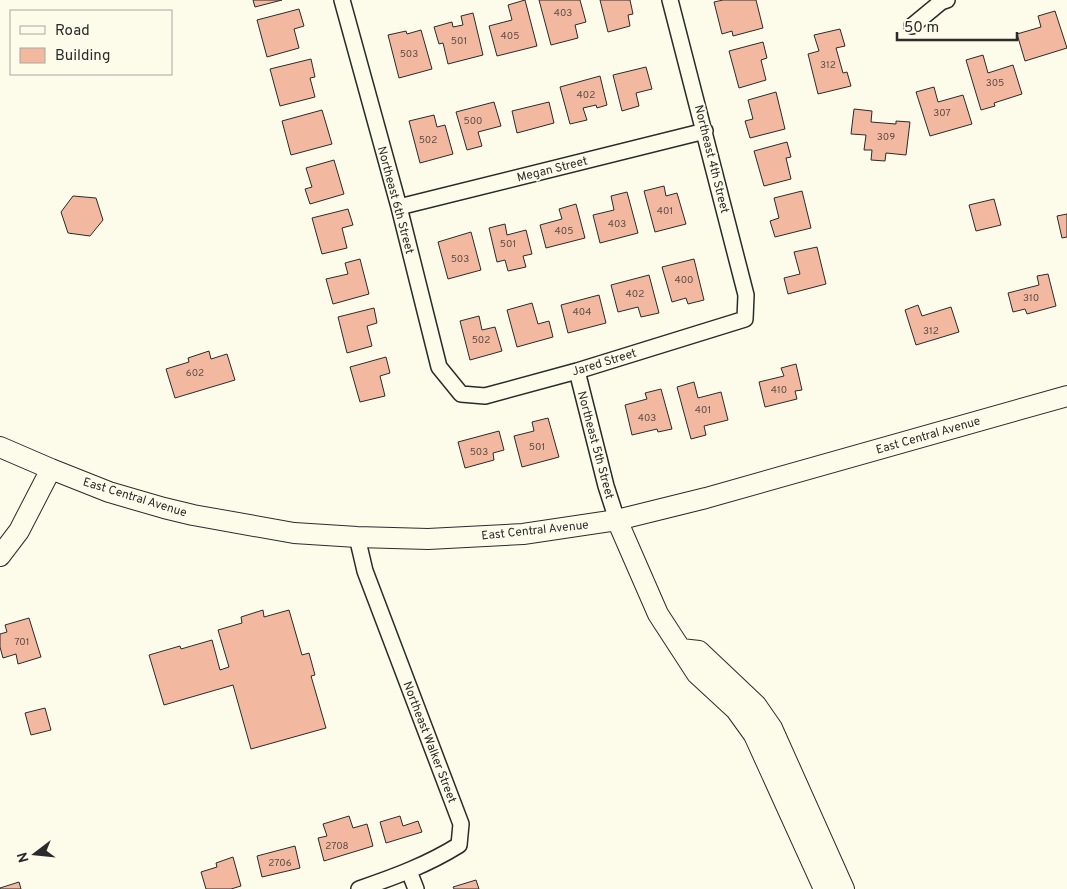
<svg xmlns="http://www.w3.org/2000/svg" width="1067" height="889" font-family="Overpass,sans-serif">
<style>
.building{fill:#f2b8a0;stroke:#2b2b2b}
.lines{fill:none;stroke-linecap:round;stroke-linejoin:round}
.street-casing{stroke:#2b2b2b;stroke-width:18}
.secondary-casing{stroke:#2b2b2b;stroke-width:22}
.street{stroke:#fdfbea;stroke-width:15}
.secondary{stroke:#fdfbea;stroke-width:20}
.labels{text-anchor:middle;stroke-width:4;stroke-linejoin:round;paint-order:stroke}
.number-label{font-size:10px;fill:#5d4e48}
.street-label{font-size:12px;fill:#2b2b2b;stroke:#fdfbea}
</style>
<rect width="100%" height="100%" fill="#fdfbea"/>
<path class="building" d="M253 0H282L255 7Z
M525 0 537 46 497 56 489 26 512 20 508 5Z
M539 0H580L586 22 575 25 578 38 551 45Z
M600 0H630L633 14 628 15 630 26 608 32Z
M723 0H756L763 28 733 36 732 31 722 34 714 2Z
M299 9 304 26 294 29 299 48 267 57 257 20Z
M1055 11 1067 48 1025 61 1017 34 1041 27 1038 16Z
M473 13 483 55 448 64 443 43 439 44 434 27 452 22 453 27 463 25 461 16Z
M840 29 845 46 836 48 843 73 847 72 851 86 818 94 808 54 819 51 814 35Z
M421 30 432 69 399 78 388 35 406 31 407 34Z
M763 42 767 58 761 60 766 80 739 88 729 51Z
M983 55 988 73 1013 65 1022 94 994 103 995 106 981 110 966 60Z
M311 59 315 77 310 78 315 97 280 106 270 69Z
M646 67 652 89 636 93 639 106 622 111 613 75Z
M600 76 607 105 597 108 596 105 583 108 587 120 570 124 560 87Z
M934 87 938 102 963 95 972 124 930 136 916 92Z
M776 92 785 129 750 138 745 121 753 119 748 100Z
M494 102 501 126 478 132 482 146 467 150 456 112Z
M549 102 554 123 517 133 512 111Z
M854 109 872 111 871 122 896 124V121L910 122 906 155 886 153 885 161 871 160 872 150H864L866 135 851 134Z
M322 110 332 144 291 155 282 121Z
M434 115 437 127 445 125 453 154 420 163 409 121Z
M787 142 791 157 786 158 791 179 764 186 754 151Z
M334 160 344 194 310 204 305 189 312 187 306 168Z
M664 186 666 196 677 193 686 224 655 232 644 191Z
M802 191 811 228 775 237 770 221 779 218 774 198Z
M627 192 638 233 600 243 593 215 614 210 611 196Z
M73 196 96 198 103 220 90 236 68 233 61 212Z
M994 199 1001 225 976 231 969 205Z
M576 204 585 238 546 248 540 225 562 219 559 209Z
M348 209 353 225 342 228 347 248 322 254 312 218Z
M1067 214V237L1062 238 1057 216Z
M505 224 507 235 526 230 532 254 523 256 526 267 508 271 505 260 497 262 489 228Z
M471 232 481 270 448 279 438 242Z
M817 247 826 284 788 294 784 278 800 274 794 252Z
M360 259 369 294 333 304 326 279 348 274 345 263Z
M694 259 704 300 688 304 686 298 672 302 662 267Z
M1048 274 1056 306 1027 314 1025 309 1013 312 1008 293 1039 285 1037 276Z
M649 275 659 313 641 317 638 307 618 312 611 285Z
M599 295 606 323 568 333 561 305Z
M532 303 538 324 549 321 553 337 517 347 507 310Z
M918 305 922 316 951 307 959 332 916 345 905 310Z
M374 308 377 323 367 326 372 346 347 353 338 317Z
M479 316 482 330 495 327 502 351 470 360 460 321Z
M209 351 211 359 227 354 235 380 175 398 166 369 189 362 188 358Z
M386 357 390 373 380 376 385 396 360 402 350 367Z
M796 364 802 390 795 391 797 399 765 407 759 382 784 376 781 368Z
M694 382 698 398 721 392 728 420 704 426 706 435 691 439 677 387Z
M661 389 672 429 658 432 657 429 632 435 625 405 647 399 645 393Z
M548 418 559 457 522 467 514 436 534 431 532 422Z
M499 431 504 450 493 453 494 460 465 468 458 442Z
M263 610 264 617 289 610 302 655 309 653 315 675 311 676 326 728 251 749 233 685 164 705 149 655 180 646 181 649 212 640 220 670 229 667 218 630 242 623 241 617Z
M29 618 41 657 18 664 16 654 3 658 0 647V634L7 632 5 625Z
M45 708 51 730 31 735 25 713Z
M349 816 353 828 367 824 373 846 324 861 318 838 327 836 323 824Z
M400 816 403 826 418 821 422 832 386 843 380 822Z
M295 846 300 868 262 877 257 856Z
M233 857 241 886 231 889H206L201 872 217 867 216 863Z
M476 880 479 889H454L453 887Z
M19 882 21 889H0V888Z"/>
<g class="lines">
<defs>
<path id="street" d="M342 0 399 207 439 367 461 394 485 396 577 371 745 319 746 295 670 0
M912 26 941 2 947 0
M399 207 705 131
M577 371 606 486 617 520
M357 537 365 571 461 824 459 845C427 865 394 877 359 889
M409 871 416 889"/>
<path id="secondary" d="M0 447 51 469 109 492 164 508 193 515 294 533 357 537 428 539 523 534 617 520 706 498 1067 396
M617 520 658 614 697 674 736 710 754 735 824 889
M0 556 19 531 51 469
M681 649 699 651 756 705 772 728 844 889"/>
</defs>
<use href="#street" class="street-casing"/>
<use href="#secondary" class="secondary-casing"/>
<use href="#street" class="street"/>
<use href="#secondary" class="secondary"/>
</g>
<g class="labels">
<g class="number-label">
<text x="563" y="16">403</text>
<text x="510" y="39">405</text>
<text x="459" y="44">501</text>
<text x="409" y="57">503</text>
<text x="828" y="68">312</text>
<text x="995" y="86">305</text>
<text x="586" y="98">402</text>
<text x="942" y="116">307</text>
<text x="473" y="124">500</text>
<text x="886" y="140">309</text>
<text x="428" y="143">502</text>
<text x="665" y="214">401</text>
<text x="617" y="227">403</text>
<text x="564" y="234">405</text>
<text x="508" y="247">501</text>
<text x="460" y="262">503</text>
<text x="684" y="283">400</text>
<text x="635" y="297">402</text>
<text x="1031" y="301">310</text>
<text x="582" y="315">404</text>
<text x="931" y="334">312</text>
<text x="481" y="343">502</text>
<text x="195" y="376">602</text>
<text x="779" y="393">410</text>
<text x="703" y="413">401</text>
<text x="647" y="421">403</text>
<text x="537" y="450">501</text>
<text x="479" y="455">503</text>
<text x="22" y="645">701</text>
<text x="337" y="849">2708</text>
<text x="280" y="866">2706</text>
</g>
<g class="street-label">
<text transform="translate(712 159) rotate(76)" y="4">Northeast 4th Street</text>
<text transform="translate(552 169) rotate(-14)" y="4">Megan Street</text>
<text transform="translate(396 200) rotate(75)" y="4">Northeast 6th Street</text>
<text transform="translate(604 362) rotate(-17)" y="4">Jared Street</text>
<text transform="translate(928 435) rotate(-16)" y="4">East Central Avenue</text>
<text transform="translate(596 445) rotate(75)" y="4">Northeast 5th Street</text>
<text transform="translate(135 497) rotate(17)" y="4">East Central Avenue</text>
<text transform="translate(535 530) rotate(-6)" y="4">East Central Avenue</text>
<text transform="translate(430 742) rotate(69)" y="4">Northeast Walker Street</text>
</g>
</g>
<rect x="10" y="10" width="162" height="65" fill="#fdfbea" stroke="#a9a89e"/>
<rect x="20" y="26" width="25" height="8" fill="#fdfbea" stroke="#a9a89e"/>
<text x="55" y="35" font-size="15" fill="#2b2b2b">Road</text>
<rect x="20" y="48" width="25" height="15" fill="#f2b8a0" stroke="#a9a89e"/>
<text x="55" y="60" font-size="15" fill="#2b2b2b">Building</text>
<g transform="translate(35 854) rotate(254)" stroke="#fdfbea" stroke-width="4" paint-order="stroke">
<path d="M0-4L9 19L0 12L-9 19Z" fill="#2b2b2b"/>
<text y="-8" font-size="14" font-weight="bold" text-anchor="middle" fill="#2b2b2b">N</text>
</g>
<path d="M897 32v8h120v-8" fill="none" stroke="#2b2b2b" stroke-width="2.5"/>
<text x="904" y="32" font-size="15" fill="#2b2b2b" stroke="#fdfbea" stroke-width="4" paint-order="stroke">50 m</text>
</svg>
